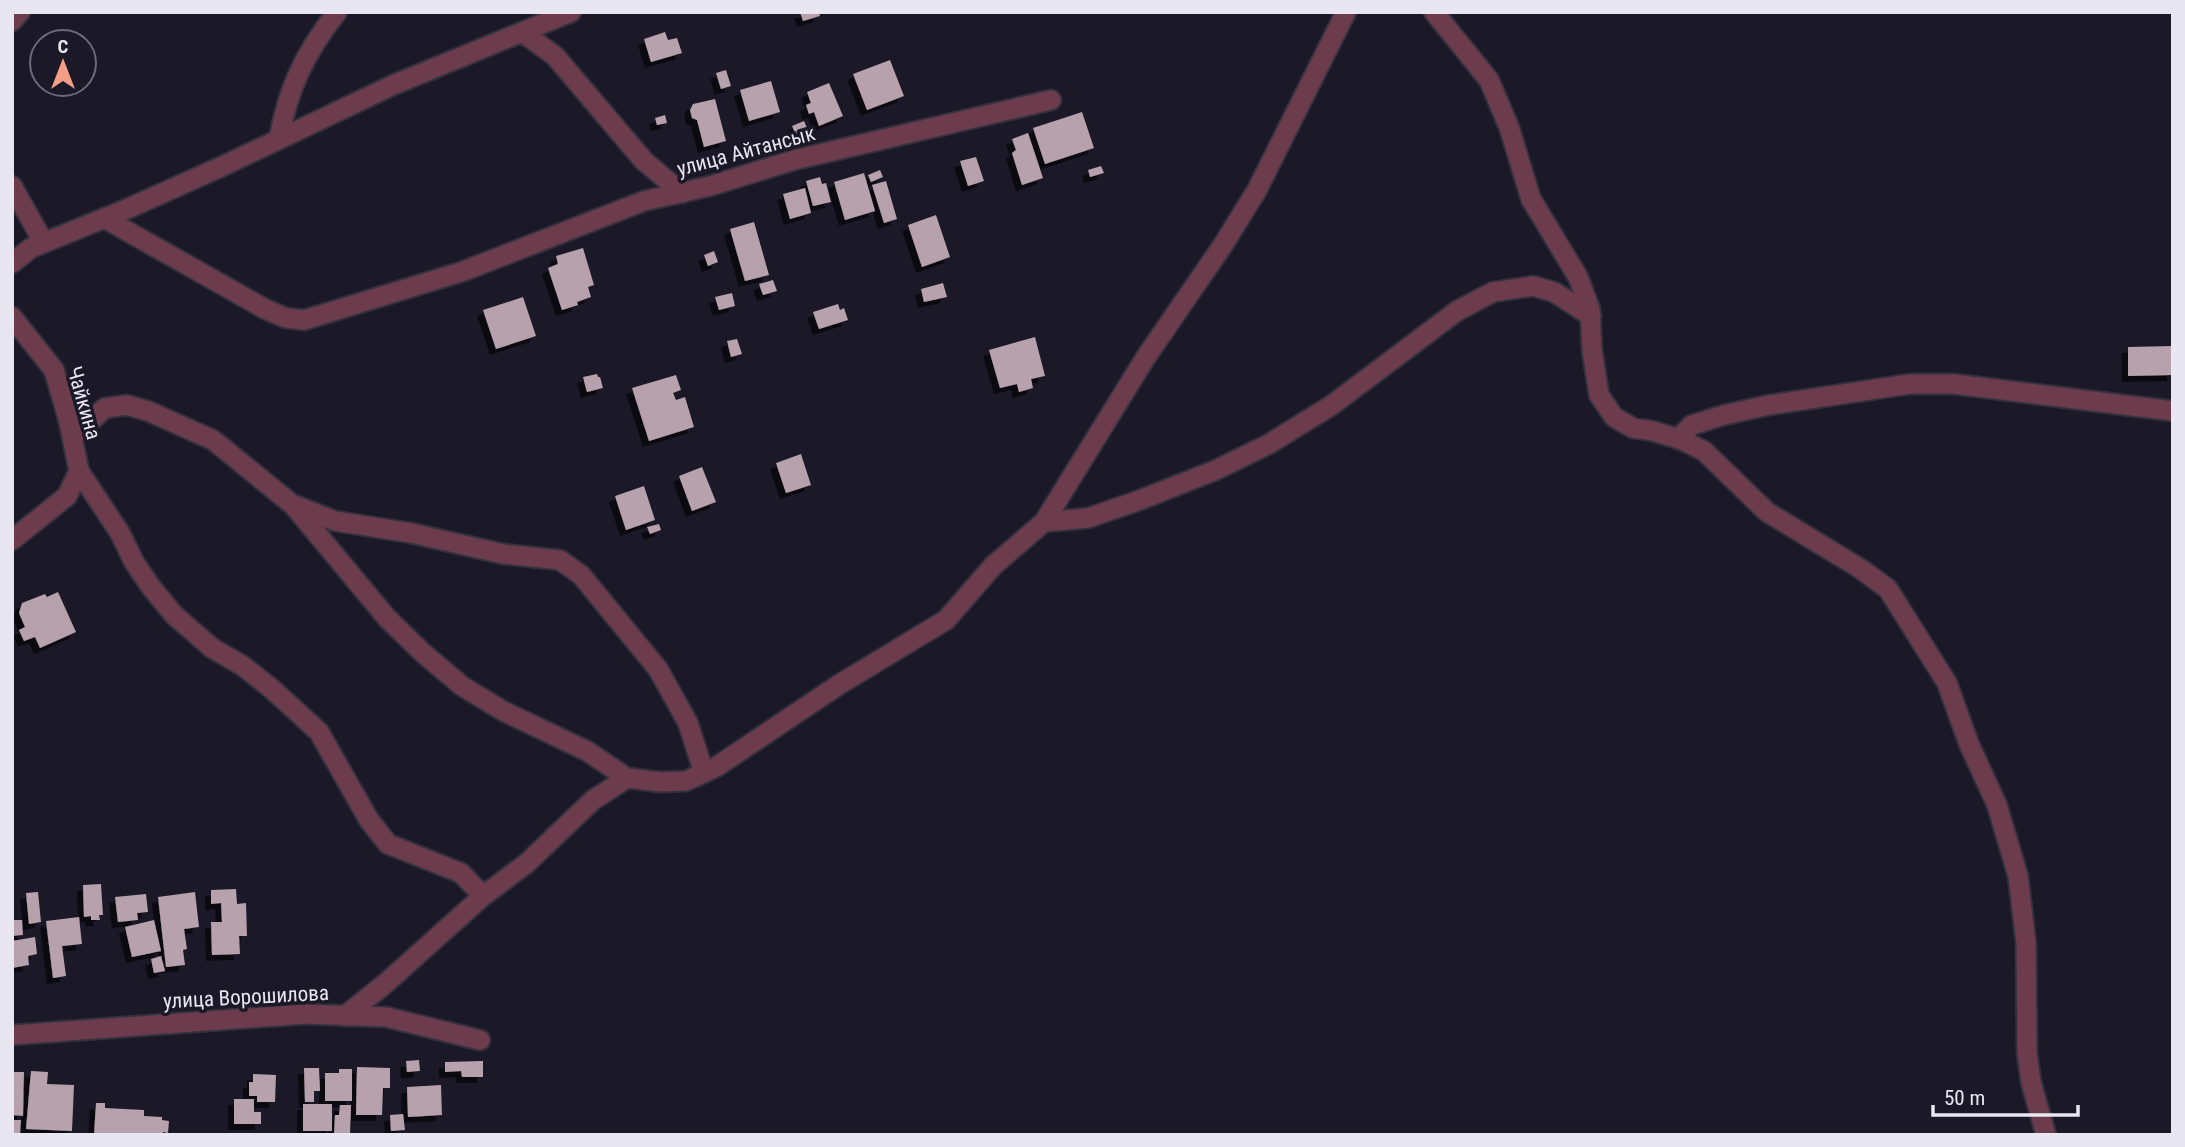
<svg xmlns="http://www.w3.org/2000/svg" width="2185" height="1147" font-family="'Roboto Condensed',sans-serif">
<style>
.building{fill:#b7a1ac;filter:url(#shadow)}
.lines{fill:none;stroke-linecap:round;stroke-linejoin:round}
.minor-casing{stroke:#34313f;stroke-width:23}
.minor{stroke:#6c3b4c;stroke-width:19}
.labels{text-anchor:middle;stroke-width:7;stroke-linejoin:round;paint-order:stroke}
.street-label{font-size:21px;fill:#e8e7f1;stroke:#1b1827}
</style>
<defs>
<filter id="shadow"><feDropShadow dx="-6" dy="6" stdDeviation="0" flood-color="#0009"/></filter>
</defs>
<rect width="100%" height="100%" fill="#1b1827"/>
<path class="building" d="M800 12H819L820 16 803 21Z
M665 32 668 40 677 38 682 53 651 62 644 39Z
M890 60 904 96 867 110 853 74Z
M726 70 731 86 721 89 716 73Z
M771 81 780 112 749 121 740 90Z
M829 83 843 116 819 126 814 112 809 114 806 105 811 103 807 92Z
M715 99 726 141 704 147 697 120 692 118 690 110 693 104Z
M1082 112 1094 148 1045 164 1033 128Z
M665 115 667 123 657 125 655 118Z
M804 121 808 130 796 135 792 126Z
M1028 133 1043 178 1022 185 1012 153 1016 150 1012 139Z
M976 157 984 181 968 186 960 161Z
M1101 166 1104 173 1090 177 1088 170Z
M880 170 883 177 871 182 868 175Z
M864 173 875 211 845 220 834 182Z
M820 177 822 184 826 183 831 202 813 206 806 181Z
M886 181 897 219 884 223 872 185Z
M805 188 811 213 790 219 783 194Z
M936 215 950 257 922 267 908 225Z
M754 222 769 275 745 281 730 229Z
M583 248 594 285 588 287 591 297 577 302 578 305 562 310 548 268 558 264 556 256Z
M714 251 718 262 708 266 704 255Z
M773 280 777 291 763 295 759 284Z
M943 283 947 297 924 302 921 289Z
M732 293 735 306 719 310 715 297Z
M523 297 536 336 496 349 483 310Z
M838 304 840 310 844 308 848 320 819 329 813 312Z
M1035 337 1045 376 1031 379 1033 388 1019 392 1017 384 1000 388 989 350Z
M737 339 742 354 731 357 727 341Z
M2173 346V375L2128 376V347Z
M597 374 598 377H600L603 388 587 392 583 377Z
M676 375 681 390 673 393 676 400 685 397 694 427 649 441 632 388Z
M801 454 811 485 786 493 776 463Z
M702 467 716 502 692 511 679 476Z
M644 486 655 520 626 530 615 496Z
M659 524 661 530 650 534 647 527Z
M58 592 76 632 40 648 35 637 24 641 19 630 25 627 19 613 22 603 45 594 47 597Z
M101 884 103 915H99L100 920H91V916L84 917 83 885Z
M236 889 237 904 246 903 247 936H239L240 954 212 955 211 922H222L221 903 211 904V890Z
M38 892 41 922 29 924 26 893Z
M195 892 199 927 184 929 187 949 183 950 185 965 166 967 158 897Z
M146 894 148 912 137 913 138 920 118 922 115 897Z
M79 917 82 944 62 946 66 976 53 978 46 921Z
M12 920H22L23 935 12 936Z
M154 920 161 951 132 957 125 927Z
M35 937 37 954 28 956 29 965 12 968V941Z
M161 956 165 971 154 973 151 959Z
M419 1060 420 1071 407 1072 406 1061Z
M483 1061V1077H462L461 1071 445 1072V1062Z
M357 1067 390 1068V1088H383L382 1115H356Z
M304 1068H319L320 1091H314V1102H305Z
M339 1069H352V1101H325V1073H339Z
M31 1071 48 1072 47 1084 74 1085 72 1131 26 1129Z
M12 1072H24L23 1116 12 1115Z
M253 1074 276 1075 275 1102H257V1096H249V1082H253Z
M441 1085 442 1115 408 1117 407 1087Z
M234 1099H254V1112H261V1124H234Z
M96 1103H105V1108L144 1110V1116L162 1117V1120L169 1121 168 1133 163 1132V1135H94Z
M303 1104H332V1131H303Z
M340 1105H351L350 1135H334L335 1115H339Z
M403 1114 405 1130 391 1131 390 1115Z
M12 1120H21L20 1135H12Z"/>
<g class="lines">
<defs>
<path id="minor" d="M1434 12 1489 80 1509 127 1531 199 1578 277 1590 309 1592 350 1599 395 1614 417 1633 428 1653 431 1682 440 1704 451 1767 512 1861 569 1888 589 1947 683 1969 744 1997 805 2018 876 2026 943 2027 1053 2031 1082 2046 1135
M12 21 20 12
M522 32 555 56 644 161 682 193
M279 139C288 88 305 53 337 12
M12 186 44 243
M104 218 265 309 286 318 304 320 461 272 644 201 710 186 794 160 1051 100
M12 263 31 248 127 209 225 165 393 85 571 12
M12 317 54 370 69 422 79 471 120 533 134 562 151 587 174 615 212 648 243 666 272 689 319 732 369 820 388 844 461 873 483 896
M72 437 105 408 127 405 148 411 213 440 293 505 387 618 423 653 462 686 503 711 587 751 627 778
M1678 439 1692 425 1724 415 1769 405 1910 384H1954L2173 411
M294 505 335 521 411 533 503 554 560 560 581 575 658 669 688 723 704 773
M1044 522 1088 518 1140 500 1216 470 1269 444 1332 405 1457 311 1493 292 1533 286 1554 292 1591 316
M12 540 67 496 79 471
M345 1016 386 983 483 896 527 863 593 800 627 778 661 782 686 781 716 767 840 684 946 620 993 566 1044 522 1146 357 1223 245 1257 190 1346 12
M12 1035 306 1014 386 1017 480 1040"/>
</defs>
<use href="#minor" class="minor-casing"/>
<use href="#minor" class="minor"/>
</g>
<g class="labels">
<g class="street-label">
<text transform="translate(746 151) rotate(-15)" y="7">улица Айтансык</text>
<text transform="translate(84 403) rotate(74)" y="7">Чайкина</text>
<text transform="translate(246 997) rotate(-3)" y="7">улица Ворошилова</text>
</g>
</g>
<rect width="2185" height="1147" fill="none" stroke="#e8e7f1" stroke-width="28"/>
<g transform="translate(63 63)"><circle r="33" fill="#1b1827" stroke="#6d6b78" stroke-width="2"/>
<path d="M0-5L12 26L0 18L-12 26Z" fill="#f49e87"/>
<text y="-10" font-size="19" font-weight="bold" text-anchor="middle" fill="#e8e7f1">С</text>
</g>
<path d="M1933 1105v10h145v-10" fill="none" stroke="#e8e7f1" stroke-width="3.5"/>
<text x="1944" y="1105" font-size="21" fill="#e8e7f1" stroke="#1b1827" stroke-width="5" paint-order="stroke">50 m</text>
</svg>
